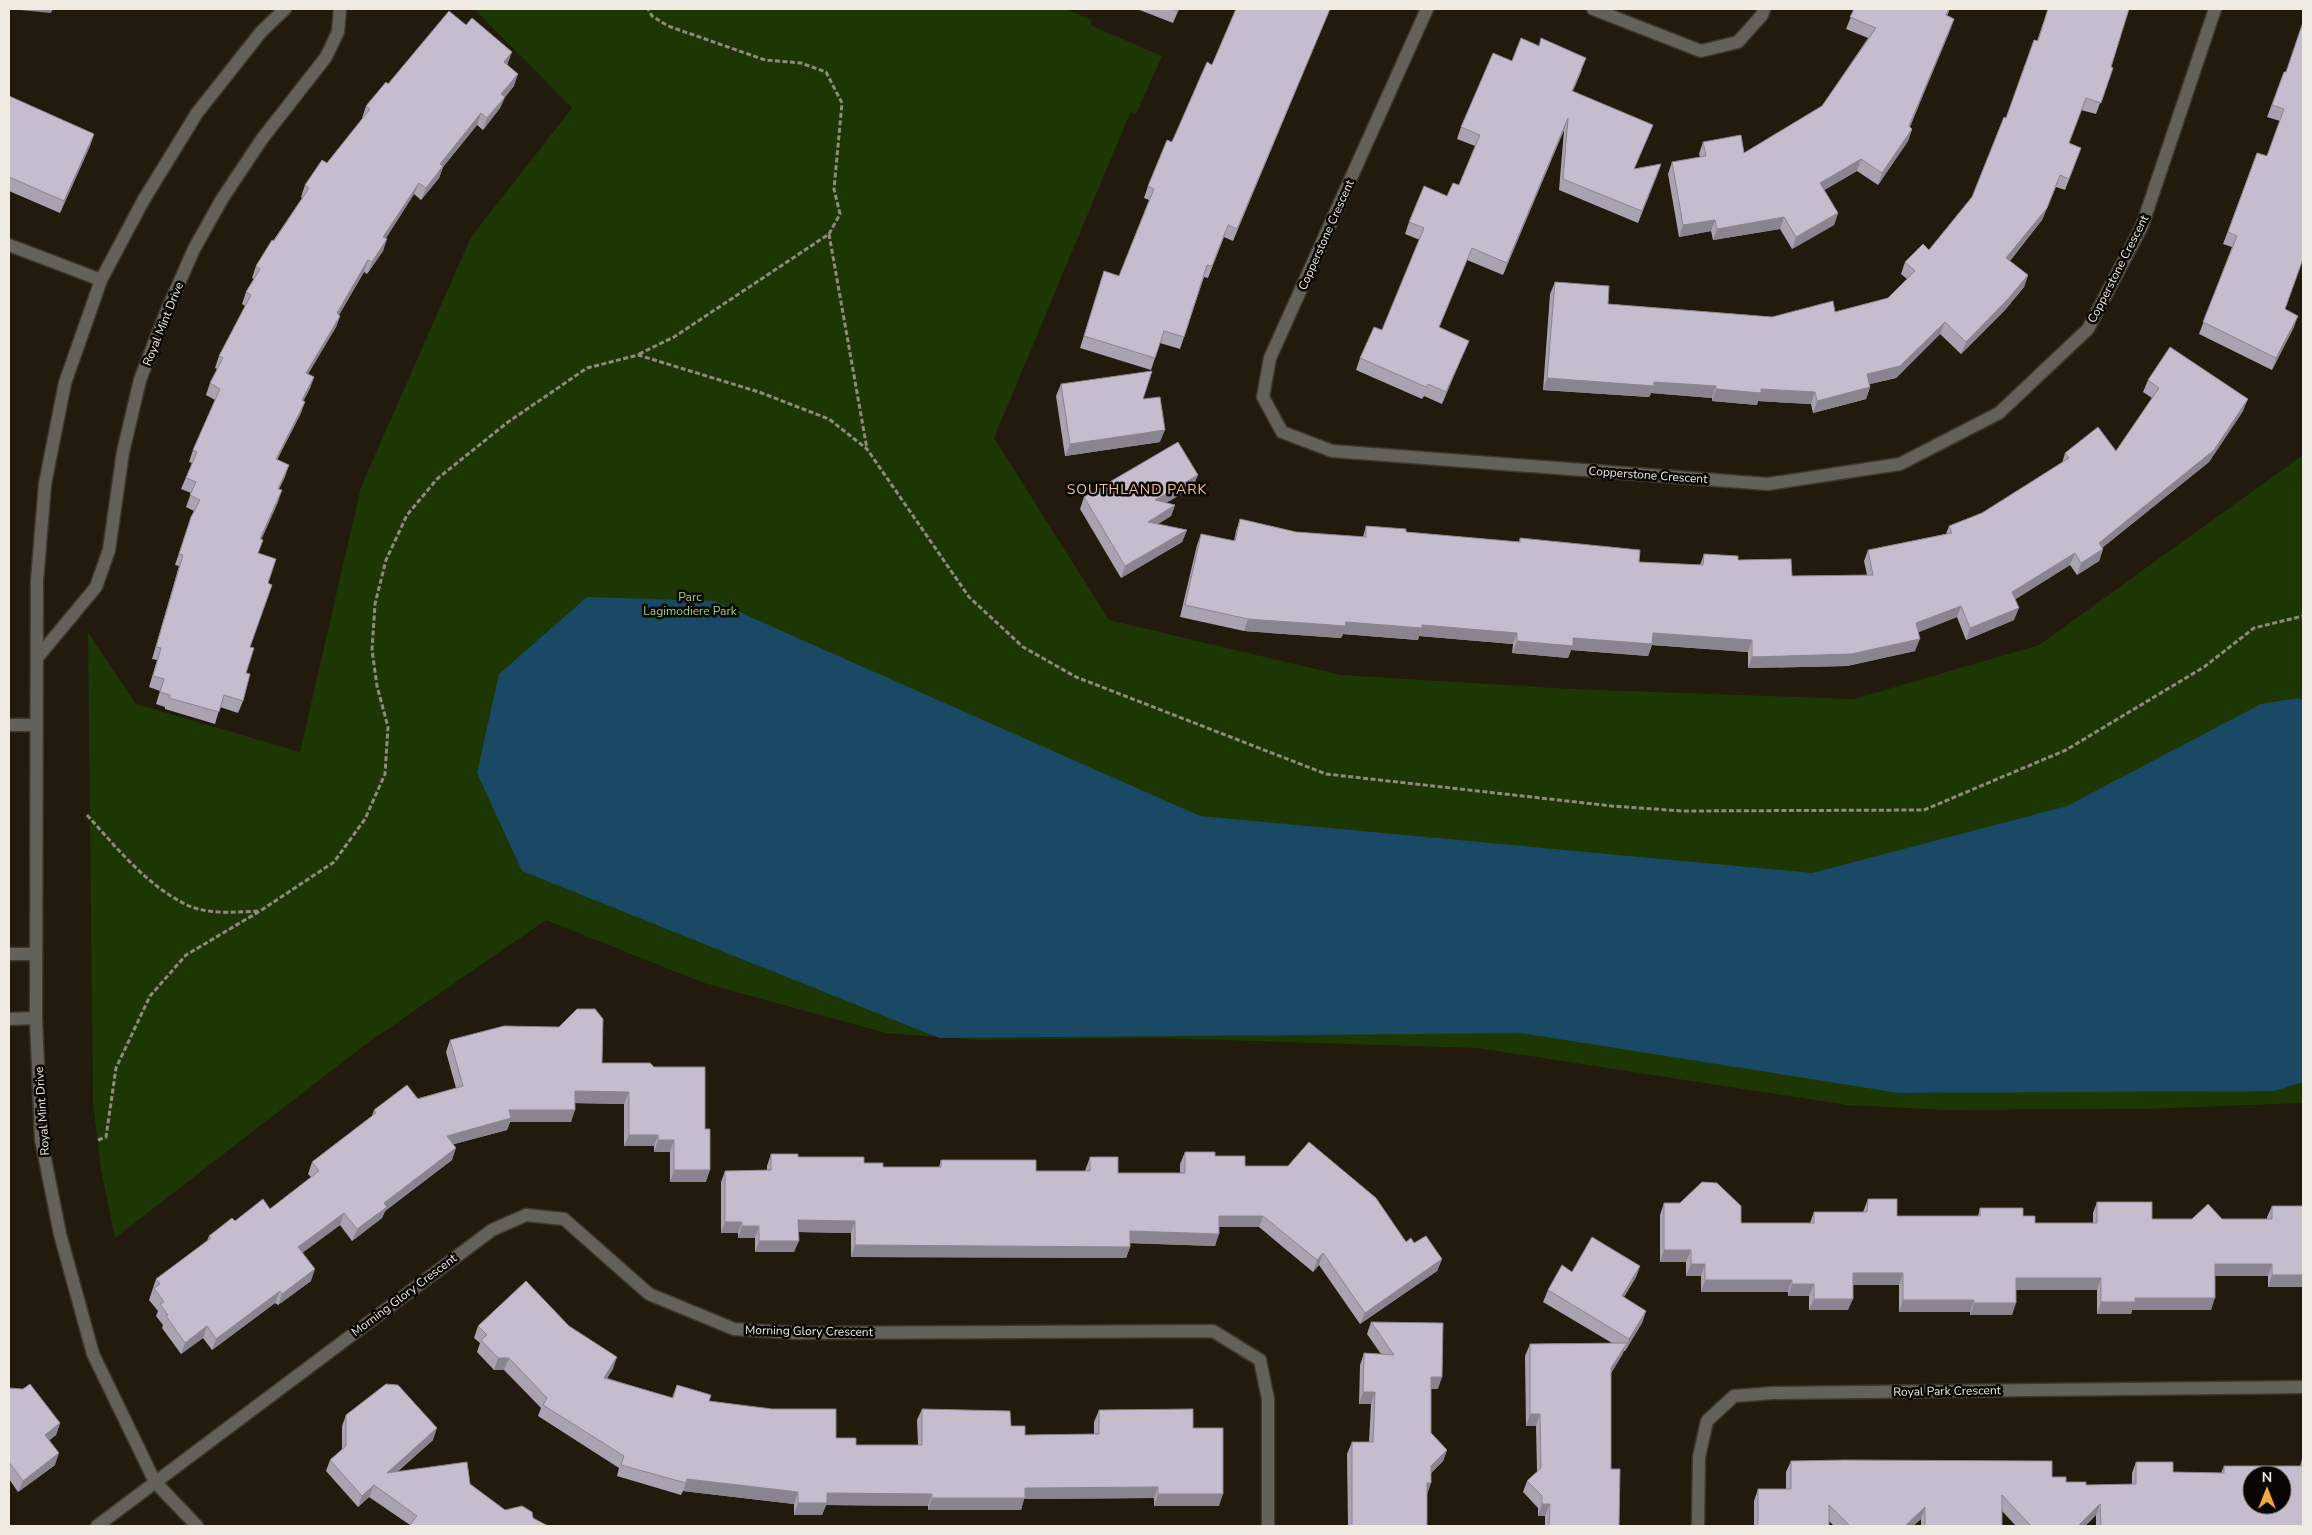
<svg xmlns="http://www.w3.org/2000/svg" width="2312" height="1535" font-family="'Nunito Sans',sans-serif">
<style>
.green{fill:#1d3704}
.water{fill:#1a4965}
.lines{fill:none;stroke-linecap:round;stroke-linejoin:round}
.service-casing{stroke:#3e372b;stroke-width:15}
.minor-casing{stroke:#3e372b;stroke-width:15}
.path{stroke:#8f897f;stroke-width:3;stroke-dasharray:5 2.5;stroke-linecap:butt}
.service{stroke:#64605a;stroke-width:12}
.minor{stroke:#64605a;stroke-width:12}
.wall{fill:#a9a2b0}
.shaded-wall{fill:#8a8490}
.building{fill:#c5bccd;stroke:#8a8490;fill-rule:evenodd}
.labels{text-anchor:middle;stroke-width:5;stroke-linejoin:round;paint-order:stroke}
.street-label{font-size:12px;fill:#f0ebe2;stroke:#080503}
.park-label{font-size:12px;fill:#9cd670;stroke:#080503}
.neighbourhood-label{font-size:14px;letter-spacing:1px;fill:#f7c985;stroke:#080503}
</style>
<rect width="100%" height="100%" fill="#211a0d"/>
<path class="green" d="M474 9H1066L1092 20 1090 25 1162 56 1136 114 1130 113 994 438 1109 620 1341 675 1570 689 1854 699 2039 645 2303 455V1103L2143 1109 1946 1110 1847 1105 1478 1048 1161 1038 979 1040 886 1033 704 983 546 920 366 1044 115 1238 101 1169 93 1103 88 632 136 704 300 752 361 487 471 237 572 108Z"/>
<path class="water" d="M587 597 714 601 1200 816 1812 873 2067 806 2261 704 2298 698 2303 700V1082L2274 1091 1899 1093 1521 1033 939 1038 522 871 477 773 499 674Z"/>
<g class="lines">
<defs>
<path id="service" d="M9 245 101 280
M37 658 96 587 109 550 123 452 140 380 165 315 194 249 222 199 262 139 326 57 338 32 340 9
M9 725H36"/>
<path id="minor" d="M1427 9 1270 358 1263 397 1282 432 1332 451 1768 484 1900 464 1999 413 2088 329 2142 226 2215 9
M1593 9 1701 51 1738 42 1762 15 1764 9
M9 954H36
M9 1019 36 1018
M97 1526 492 1230 526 1215 564 1219 649 1294 734 1329 796 1333 1213 1331 1260 1360 1268 1399V1526
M197 1526 155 1482 93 1354 60 1234 41 1139 36 1018 37 581 45 484 65 383 101 280 143 201 197 113 261 32 285 9
M1698 1526 1699 1457 1707 1421 1734 1396 1773 1393 2303 1387"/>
</defs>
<use href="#service" class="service-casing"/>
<use href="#minor" class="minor-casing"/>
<path class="path" d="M829 234 867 449
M639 354 674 337 829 234 840 214 834 189 842 103 826 72 801 63 765 60 668 26 652 16 648 9
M87 815C117 848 146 885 187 905 208 915 236 912 259 911
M98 1140 106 1137 116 1068 150 996 186 955 260 911 334 862 365 819 385 774 388 727 377 686 372 650 375 604 386 560 407 515 437 479 508 422 587 368 638 355 759 392 829 419 867 449 969 597 1023 647 1076 677 1326 774 1612 806 1682 811 1924 810 2066 750 2204 667 2254 628 2303 616"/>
<use href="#service" class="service"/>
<use href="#minor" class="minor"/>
</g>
<path class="wall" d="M1137 9H1179L1173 23Z
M1236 9H1330L1233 241 1224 237 1208 278 1204 277 1180 349 1160 343 1151 370 1080 348 1104 271 1119 276 1149 200 1144 198 1148 186 1212 65Z
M1854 9H1950L1947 16 1954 19 1910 127 1912 129 1908 141 1878 185 1857 171 1824 190 1838 213 1834 225 1792 249 1780 229 1713 240 1711 231 1679 237 1668 174 1672 162 1700 157 1699 154 1703 142 1744 153 1822 106 1868 38 1846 29Z
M2048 9H2129L2111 67 2113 68 2096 114 2081 110 2069 143 2081 148 2065 190 2056 187 2042 220 2010 261 2028 275 2024 287 2005 310 1961 354 1940 334 1896 378 1869 384 1870 387 1866 399 1813 413 1811 404 1758 401 1757 405 1712 401V398L1651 393 1649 397 1543 390 1550 294 1555 282 1608 304 1772 317 1835 312 1888 298 1907 279 1901 274 1905 262 1929 250 1972 197 2006 118 2037 41Z
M508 63 507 65 514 86 505 97 500 108 483 130 477 125 443 167 439 178 421 200 414 194 386 238 383 251 367 274 364 272 339 315 340 316 336 327 308 374 314 377 310 388 303 401 301 413 277 460 289 465 279 489 278 502 261 540 258 553 268 583 250 647 243 701 238 713 220 707 215 724 165 709V707L156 704 160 691 149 687 157 660 152 659 179 566 175 565 187 529 194 511 186 507 191 493 181 489 192 463 189 462 193 450 215 400 206 395 210 383 217 369 215 368 219 356 245 306 242 304 246 292 254 279 252 278 256 266 302 198 301 197 305 185 327 163 363 118H362L366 106 388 84Z
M1582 70 1573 91 1653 125 1634 169 1661 164 1638 223 1559 190 1564 130 1503 275 1467 260 1439 328 1469 341 1464 352 1442 404 1424 396 1422 399 1356 370 1360 358 1382 330 1420 240 1405 234 1409 222 1447 196 1459 185 1475 146 1457 139 1461 127Z
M2284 72 2285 309 2294 327 2272 370 2199 334 2232 247 2223 244 2257 153 2267 156 2280 121 2267 117Z
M9 96 94 134 90 146 60 213 9 191Z
M2148 380 2243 411 2209 462 2102 548 2103 549 2099 561 2077 575 2070 565 2015 599 2014 620 1966 640 1957 617 1918 632 1915 651 1847 666 1748 668V652L1652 645 1648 656 1571 650 1568 658 1512 653 1513 644 1419 636 1418 640 1343 634 1341 638 1244 631 1180 617 1197 545 1201 534 1234 541 1236 531 1240 519 1296 532 1363 537 1366 526 1406 532 1519 542 1520 538 1639 562 1700 565 1704 554 1738 560 1792 576 1867 575 1864 561 1868 550 1946 534 1949 526 1982 513 2062 463 2065 453 2116 451 2152 398 2143 392Z
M1061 384 1143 399 1160 442 1065 456 1056 396Z
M1193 487 1166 503 1175 505 1171 516 1158 524 1187 530 1182 542 1121 578 1080 509 1084 497Z
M450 1040 602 1063 705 1129 706 1182H670V1152H654V1146H624V1104L575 1103 571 1122H510L507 1130 454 1144 452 1160 385 1211 382 1218 352 1241 340 1225 302 1253 311 1281 278 1305 275 1303 212 1350 203 1338 181 1354 162 1328 163 1325 156 1316 158 1311 149 1300 156 1279 207 1241 209 1236 235 1221 270 1209 311 1177 308 1174 312 1162 372 1116 374 1110 456 1088 446 1052Z
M1185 1152 1215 1156 1245 1166 1406 1242 1414 1243 1442 1259 1437 1271 1360 1324 1319 1265 1313 1272 1259 1227H1219L1215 1246 1130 1243V1247L1126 1258 851 1257V1233L799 1232 794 1252H755V1238H738V1233H721V1182L725 1171 767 1170V1166L771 1154 864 1163 883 1167H939L941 1160 1036 1171H1085L1090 1157 1118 1173H1180V1164Z
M1868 1199 1897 1216H1978L1980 1208 2023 1216 2035 1223H2093V1213L2097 1202 2152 1219H2267V1217L2272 1206 2303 1287H2268V1276H2215L2211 1310H2132L2131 1314H2097V1290H2016L2012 1315H1970V1312H1899V1285H1853L1848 1310H1809V1296H1788V1292H1701V1276H1686V1262H1660V1215L1664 1203 1741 1223H1810L1814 1212H1863Z
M1640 1266 1636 1277 1624 1297 1646 1311 1642 1323 1625 1351H1624L1622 1355 1611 1373V1469L1619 1526H1545V1516H1538V1508L1523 1492 1527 1481 1537 1472 1536 1426H1526L1525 1356 1530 1344 1612 1343 1543 1302 1548 1290 1572 1272Z
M1371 1322 1438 1389H1431V1433L1447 1450 1443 1461 1431 1473 1427 1494V1526H1348L1347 1454 1352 1442H1369L1371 1404H1359L1360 1365 1364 1353 1381 1354 1367 1334Z
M478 1326H569L613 1369 607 1378 672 1398 677 1385 709 1401 836 1438 856 1445H918L917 1420 922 1409 1011 1426 1025 1435 1094 1434V1422L1099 1410 1193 1428 1219 1506H1154V1498L1024 1499 1021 1510H928V1506L826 1505 822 1515H794V1504L683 1491 681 1495 617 1476 619 1468 538 1416 541 1408 504 1370H494L477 1352 480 1343 474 1338Z
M9 1388 60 1423 56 1435 49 1440 55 1465 18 1492 9 1479Z
M346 1415 433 1440 398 1471 470 1484 505 1510 532 1512 410 1525 369 1497 358 1507 326 1471 330 1460 342 1450V1426Z
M2302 1460 2303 1526H2096V1515L2085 1526H2016L2002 1511V1526H1921V1519L1913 1526H1834L1829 1521V1526H1754V1501L1758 1489H1786V1472L1791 1461 2052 1477 2066 1482 2086 1485H2132V1473L2136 1462 2173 1472 2221 1473 2224 1466H2300Z"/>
<path class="shaded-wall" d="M9 9H53L51 13Z
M1954 19 1950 31 1905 138 1909 126Z
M512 52 508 63 499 74 504 62Z
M518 74 514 86 505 97 500 108 483 130 487 118 501 94Z
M481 113 477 125 443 167 439 178 421 200 426 188 440 164Z
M1568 118 1564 130 1503 275 1507 263Z
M1912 129 1908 141 1878 185 1882 173Z
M94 134 90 146 60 213 64 201Z
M1861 159 1857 171 1816 195 1820 183Z
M1661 164 1657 176 1638 223 1642 211Z
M2060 175 2042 220 2002 270 2006 258Z
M419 183 414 194 379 249 383 237Z
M1838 213 1834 225 1792 249 1796 237Z
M1784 217 1780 229 1713 240 1717 229Z
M1715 220 1711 231 1679 237 1683 225Z
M387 239 383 251 367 274 372 262Z
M368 260 364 272 333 325 337 313Z
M2028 275 2024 287 2005 310 1961 354 1966 342Z
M340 316 336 327 302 384 306 373Z
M2298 316 2294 327 2272 370 2276 358Z
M1945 322 1940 334 1896 378 1862 386 1867 374Z
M1469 341 1464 352 1442 404 1446 392Z
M314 377 310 388 298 412 302 400Z
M1547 378 1654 382 1716 386 1712 398 1651 393 1649 397 1543 390Z
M1870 387 1866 399 1813 413 1817 401Z
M1716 389H1761L1815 392 1811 404 1758 401 1757 405 1712 401Z
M2248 399 2243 411 2209 462 2094 554 2099 543Z
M305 402 301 413 271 471 276 459Z
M1165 430 1160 442 1065 456 1070 444Z
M289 465 285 477 274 500 278 489Z
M1198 475 1193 487 1150 512 1155 500Z
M282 490 278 502 256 551 260 539Z
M1175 505 1171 516 1143 533 1148 522Z
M1187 530 1182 542 1121 578 1125 566Z
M2103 549 2099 561 2077 575 2081 563Z
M2075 553 2070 565 2008 604 2012 592Z
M1961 606 1957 617 1912 635 1916 623Z
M2019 608 2014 620 1966 640 1970 628Z
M1248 619 1422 625 1517 633 1513 644 1419 636 1418 640 1343 634 1341 638 1244 631Z
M1653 633 1752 640 1748 652 1652 645 1648 656 1571 650 1568 658 1512 653 1517 641Z
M1920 639 1915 651 1847 666 1748 668 1752 657Z
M575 1091 629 1092 624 1104 571 1103Z
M509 1110H575L571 1122H510L507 1130 443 1147 447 1136Z
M629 1135H658L654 1146H624Z
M658 1140H674L670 1152H654Z
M456 1148 452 1160 385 1211 382 1218 352 1241 357 1229 384 1203Z
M674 1170H710L706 1182H670Z
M344 1213 340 1225 294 1259 298 1247Z
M1219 1216H1263L1259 1227H1215Z
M798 1220 855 1221 851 1233 794 1232Z
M725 1222H742L738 1233H721Z
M742 1226H759L755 1238H738Z
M1130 1231 1219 1234 1215 1246 1126 1243Z
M759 1241H799L794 1252H755Z
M855 1245 1130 1247 1126 1258 851 1257Z
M1664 1250H1691L1686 1262H1660Z
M1323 1253 1319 1265 1313 1272 1317 1260Z
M1442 1259 1437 1271 1360 1324 1365 1313Z
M1691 1264H1705L1701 1276H1686Z
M2215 1264H2272L2268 1276H2211Z
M1640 1266 1636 1277 1617 1308 1622 1296Z
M315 1269 311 1281 278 1305 282 1294Z
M1853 1273H1903L1899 1285H1848Z
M2272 1275H2303V1287H2268Z
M2016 1278H2101L2097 1290H2012Z
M1705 1280H1792L1788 1292H1701Z
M1792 1284H1814L1809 1296H1788Z
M280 1291 275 1303 212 1350 216 1339Z
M2135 1298H2215L2211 1310H2132L2131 1314H2097L2101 1302Z
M1814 1299H1853L1848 1310H1809Z
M1903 1300H1974L1970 1312H1899Z
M1974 1303H2016L2012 1315H1970Z
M1646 1311 1642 1323 1625 1351 1629 1339Z
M207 1326 203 1338 181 1354 185 1343Z
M1627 1343 1622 1355 1607 1380 1611 1368Z
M617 1357 613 1369 600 1389 604 1378Z
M498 1358H509L504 1370H494Z
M1431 1377H1442L1438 1389H1426Z
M1363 1392H1375L1371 1404H1359Z
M1530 1414H1540L1536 1426H1526Z
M60 1423 56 1435 41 1447 45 1435Z
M437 1428 433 1440 383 1485 387 1473Z
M1447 1450 1443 1461 1427 1477 1431 1466Z
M59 1453 55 1465 18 1492 23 1481Z
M687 1479 798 1492 794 1504 683 1491Z
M1427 1483H1431L1427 1495Z
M374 1485 369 1497 358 1507 362 1496Z
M1158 1487 1154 1498 1024 1499 1021 1510H928L932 1498 1025 1488Z
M827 1493 932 1494 928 1506 826 1505 822 1515H794L798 1503Z
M1158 1494H1223L1219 1506H1154Z
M1542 1504H1550L1545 1516H1538Z
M2100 1504 2096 1515 2085 1526H2078Z
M1925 1507 1921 1519 1913 1526H1905Z"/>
<path class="building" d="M1171 9H1179L1178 11Z
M1236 9H1330L1237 229 1228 225 1212 266 1207 265 1184 337 1164 331 1155 358 1084 336 1104 271 1119 276 1154 189 1148 186 1167 140 1172 142 1207 62 1212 65Z
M1854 9H1949L1946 15 1954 19 1909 126 1912 129 1882 173 1861 159 1820 183 1838 213 1796 237 1784 217 1717 229 1715 220 1683 225 1672 162 1706 156 1703 142 1741 135 1744 153 1822 106 1876 28 1850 17Z
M2048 9H2129L2111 67 2113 68 2101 103 2086 98 2069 143 2081 148 2069 179 2060 175 2047 208 2006 258 2028 275 2009 298 1966 342 1945 322 1900 366 1867 374 1870 387 1817 401 1815 392 1761 389V393L1716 389V386L1654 382V386L1547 378 1555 282 1609 286 1608 304 1772 317 1833 301 1835 312 1888 298 1915 271 1905 262 1923 244 1929 250 1972 197 2004 117 2006 118 2034 40 2038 41Z
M449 11 466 25 472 18 512 52 504 62 518 74 501 94 505 97 487 118 481 113 440 164 443 166 426 188 419 183 383 237 387 239 372 262 368 260 337 313 340 316 306 373 314 377 302 400 305 402 276 459 289 465 278 489 282 490 260 539 263 540 258 553 276 559 268 583 272 585 250 647 254 648 246 673 250 674 243 701 224 695 219 712 169 698 170 695 160 692 164 679 153 676 161 648 156 647 183 555 179 554 191 517 200 500 190 495 196 482 186 478 197 452 193 450 220 389 210 383 223 358 219 356 251 295 246 292 260 269 256 266 272 240 274 241 309 188 305 185 322 160 327 163 370 109 366 106 386 82 388 84Z
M2303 22V259L2285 309 2298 316 2276 358 2203 322 2237 236 2228 232 2257 153 2267 156 2284 109 2272 105 2284 72H2286Z
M1521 38 1539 46 1541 38 1586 58 1572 91 1653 125 1634 169 1661 164 1642 211 1563 179 1568 118 1507 263 1472 248 1439 327 1469 341 1446 392 1428 384 1426 387 1360 358 1374 327 1382 330 1424 228 1409 222 1424 186 1447 196 1453 183 1459 185 1480 135 1461 127 1493 53 1512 61Z
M9 96 94 134 64 201 9 177Z
M2170 347 2248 399 2214 450 2099 543 2103 549 2081 563 2075 553 2012 592 2019 608 1970 628 1961 606 1916 623 1920 639 1851 654 1752 657V640L1653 633 1652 644 1573 638V646L1517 641V633L1422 625V628L1346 622 1345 626 1248 619 1185 605 1201 534 1235 541 1240 519 1296 532 1366 537V526L1406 529V532L1520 542V538L1640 550 1639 562 1703 565 1704 554 1738 556V560L1791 559 1792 576 1873 575 1868 550 1952 533 1949 526 1982 513 2069 458 2065 453 2098 427 2116 451 2159 388 2148 380Z
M1152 371 1143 399 1160 397 1165 430 1070 444 1061 384Z
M1178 442 1198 475 1155 500 1175 505 1148 522 1187 530 1125 566 1084 497Z
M577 1009H595L603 1019 602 1063H650L654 1067H705V1129H710V1170H674V1140H658V1135H629V1092L575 1091V1110H509L511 1118 447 1136 456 1148 384 1203 387 1207 357 1229 344 1213 298 1247 315 1269 282 1294 280 1291 216 1339 207 1326 185 1343 166 1316 168 1315 160 1304 164 1302 154 1288 160 1284 156 1279 211 1238 209 1236 232 1218 235 1221 263 1199 270 1209 319 1171 312 1162 376 1113 374 1110 407 1085 418 1099 463 1086 450 1040 504 1026 559 1027Z
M1309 1142 1376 1198 1406 1242 1411 1238 1414 1243 1426 1236 1442 1259 1365 1313 1323 1253 1317 1260 1263 1216H1219V1234L1130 1231V1247L855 1245V1221L798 1220 799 1241H759V1226H742V1222H725V1171L771 1170V1154H798V1157H864V1163H883V1167H941V1160H1036V1171H1090V1157H1118V1173H1185V1152H1215V1156H1245V1166H1288Z
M1702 1182 1717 1183 1741 1206V1223H1814V1212H1867L1868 1199H1897V1216H1980V1208H2023V1216H2035V1223H2097V1202H2152V1219H2192L2208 1204 2222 1219H2272V1206H2303V1275H2272V1264H2215V1298H2135V1302H2101V1278H2016V1303H1974V1300H1903V1273H1853V1299H1814V1284H1792V1280H1705V1264H1691V1250H1664V1203H1680Z
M1592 1237 1640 1266 1622 1296 1646 1311 1629 1339 1548 1290 1562 1265 1572 1272Z
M526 1281 569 1326 617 1357 604 1378 673 1398 677 1385 711 1395 709 1401 772 1409H836V1438H856V1445H922V1409L1010 1411 1011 1426H1025V1435L1099 1434V1410L1193 1409V1428H1223V1494H1158V1487L1025 1488V1498H932V1494L827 1493V1503H798V1492L687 1479 686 1483 621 1465 624 1456 543 1405 547 1398 509 1358H498L481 1340 487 1335 478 1326Z
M1371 1322 1443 1323 1442 1377H1431V1433L1447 1450 1431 1466V1483H1427V1526H1352V1442H1373L1375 1392H1363L1364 1353 1394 1355Z
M1627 1343 1611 1368V1469H1620L1619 1526H1549L1550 1504H1542V1496L1527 1481 1541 1468 1540 1414H1530V1344Z
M30 1384 60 1423 45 1435 59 1453 23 1481 9 1462V1388L23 1389Z
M386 1384 398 1385 437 1428 387 1473 467 1462 470 1484 505 1510 522 1506 532 1512 533 1518 548 1526H409L417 1516 374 1485 362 1496 330 1460 346 1446V1415Z
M1844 1460 2052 1461V1477H2066V1482H2086V1485L2136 1484V1462H2173V1472L2224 1473V1466H2302V1460H2303V1526H2101L2100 1504 2078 1526H2031L2002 1495V1526H1925V1507L1905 1526H1850L1829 1505V1526H1758V1489H1791V1461ZM2252 1475H2282V1505H2252Z"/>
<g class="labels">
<g class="street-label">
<text transform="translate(1326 235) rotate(-66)" y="4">Copperstone Crescent</text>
<text transform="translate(2118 269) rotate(-63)" y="4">Copperstone Crescent</text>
<text transform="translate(163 324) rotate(-68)" y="4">Royal Mint Drive</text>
<text transform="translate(1648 475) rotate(4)" y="4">Copperstone Crescent</text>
<text transform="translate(42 1111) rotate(-94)" y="4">Royal Mint Drive</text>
<text transform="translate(404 1295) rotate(-37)" y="4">Morning Glory Crescent</text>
<text transform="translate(809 1331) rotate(1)" y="4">Morning Glory Crescent</text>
<text transform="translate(1947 1391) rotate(-1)" y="4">Royal Park Crescent</text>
</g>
<g class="park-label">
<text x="690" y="601">Parc<tspan x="690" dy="14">Lagimodiere Park</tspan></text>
</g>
<g class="neighbourhood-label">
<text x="1137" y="494">SOUTHLAND PARK</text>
</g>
</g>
<rect width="2312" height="1535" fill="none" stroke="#f0ebe2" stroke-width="20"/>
<g transform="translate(2267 1490)"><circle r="24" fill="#080503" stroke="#65615c"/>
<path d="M0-4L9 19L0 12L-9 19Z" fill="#ebaa39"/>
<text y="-8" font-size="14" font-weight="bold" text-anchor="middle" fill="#f0ebe2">N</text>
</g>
</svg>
